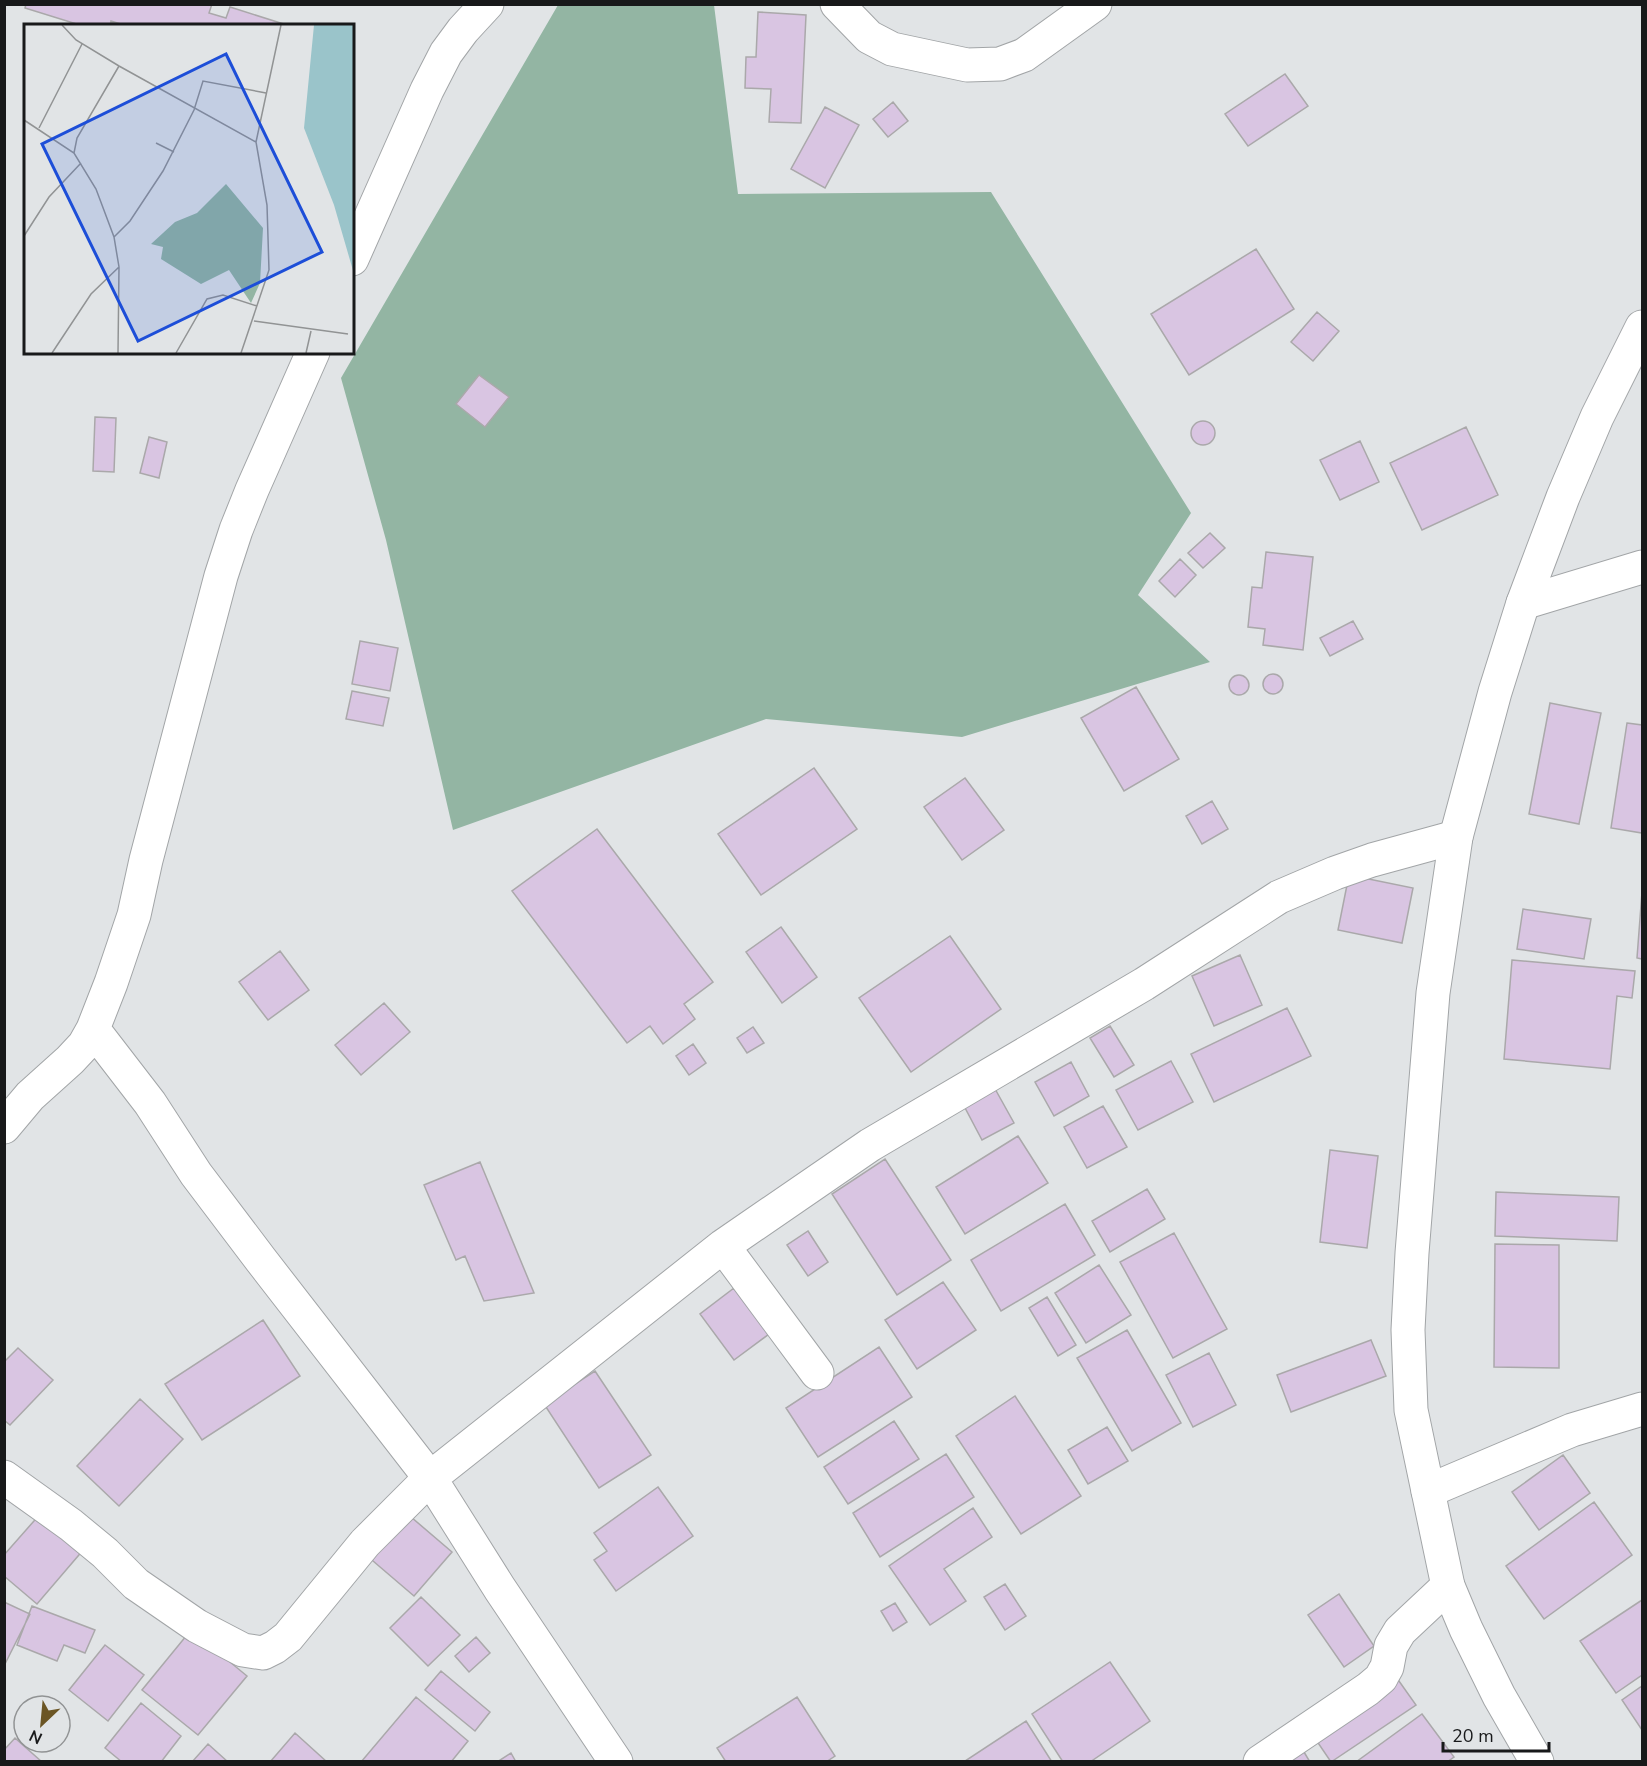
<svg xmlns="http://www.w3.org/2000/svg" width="1647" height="1766" font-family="'Nunito Sans',sans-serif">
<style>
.forest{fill:#93b5a3}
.building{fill:#d9c5e2;stroke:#aaa8aa;stroke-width:1.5}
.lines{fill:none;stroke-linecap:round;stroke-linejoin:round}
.minor-casing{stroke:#a2a5a7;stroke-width:35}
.tertiary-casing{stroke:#a2a5a7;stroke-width:35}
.minor{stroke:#fff;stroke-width:33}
.tertiary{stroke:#fff;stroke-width:33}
.inset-road{fill:none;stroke:#919394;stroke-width:1.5}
.view{fill:#1d4ed8;fill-opacity:0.15;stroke:#1d4ed8;stroke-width:3}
.inset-edge{fill:none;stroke:#18191a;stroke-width:3}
</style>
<rect width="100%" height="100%" fill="#e1e4e6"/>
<path class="forest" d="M558 5H714L738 194 991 192 1191 513 1138 595 1210 662 962 737 766 719 453 830 386 540 341 378Z"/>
<path class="building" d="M26 4H212L209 13 226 18 230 7 290 26H127L111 21 110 26H83L25 8Z
M758 12 806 15 801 123 769 122 771 89 745 88 746 57H756Z
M1285 74 1308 106 1248 146 1225 114Z
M893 102 908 121 888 137 873 119Z
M825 107 859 125 825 188 791 169Z
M1256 249 1294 309 1189 375 1151 314Z
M1317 312 1339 331 1313 361 1291 342Z
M479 375 509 397 485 427 456 404Z
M95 417 116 418 114 472 93 471Z
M1191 433a12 12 0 1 1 24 0a12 12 0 1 1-24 0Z
M1466 427 1498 495 1422 530 1390 463Z
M149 437 167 442 159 478 140 473Z
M1360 441 1379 482 1340 500 1320 460Z
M1210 533 1225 548 1203 568 1188 553Z
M1266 552 1313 557 1303 650 1263 645 1265 629 1248 627 1252 587 1262 588Z
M1180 559 1196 575 1175 597 1159 581Z
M1353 621 1363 639 1330 656 1320 638Z
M360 641 398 648 390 691 352 684Z
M1263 684a10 10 0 1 1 20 0a10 10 0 1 1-20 0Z
M1229 685a10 10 0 1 1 20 0a10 10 0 1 1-20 0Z
M1136 687 1179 759 1124 791 1081 718Z
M352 691 389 698 383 726 346 719Z
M1550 703 1601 713 1579 824 1529 814Z
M1627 723 1642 725V833L1611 828Z
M814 768 857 829 761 895 718 834Z
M965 778 1004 830 962 860 924 807Z
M1212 801 1228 829 1202 844 1186 816Z
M597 829 713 982 684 1004 695 1019 663 1044 650 1026 627 1043 512 891Z
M1349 875 1413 888 1402 943 1338 930Z
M1642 892V959L1637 958Z
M1523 909 1591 919 1584 959 1517 949Z
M781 927 817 977 782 1003 746 952Z
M950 936 1001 1009 911 1072 859 998Z
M280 951 309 990 268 1020 239 982Z
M1240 955 1262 1005 1214 1026 1192 976Z
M1512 960 1635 971 1632 998 1617 996 1610 1069 1504 1059Z
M384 1003 410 1032 361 1075 335 1045Z
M1287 1008 1311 1056 1214 1102 1191 1054Z
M1110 1026 1134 1065 1114 1077 1090 1038Z
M753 1027 764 1043 747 1053 737 1038Z
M693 1044 706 1063 689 1075 676 1056Z
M1171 1061 1193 1102 1138 1130 1116 1090Z
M1071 1062 1089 1096 1054 1116 1035 1082Z
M994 1087 1014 1123 982 1140 963 1104Z
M1103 1106 1127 1147 1087 1168 1064 1127Z
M1018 1136 1048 1183 965 1234 936 1187Z
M1330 1150 1378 1156 1367 1248 1320 1242Z
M885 1159 951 1260 897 1295 832 1194Z
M480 1162 534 1293 484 1301 465 1256 456 1260 424 1185Z
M1147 1189 1165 1219 1110 1252 1092 1221Z
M1496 1192 1619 1197 1617 1241 1495 1236Z
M1065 1204 1095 1255 1001 1311 971 1260Z
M808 1231 828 1262 808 1276 787 1245Z
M1174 1233 1227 1329 1173 1358 1120 1262Z
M1495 1244 1559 1245V1368L1494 1367Z
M1099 1265 1131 1315 1086 1343 1055 1293Z
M943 1282 976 1330 917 1369 885 1320Z
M734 1288 769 1334 734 1360 700 1314Z
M1047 1297 1076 1345 1058 1356 1029 1308Z
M263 1320 300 1376 202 1440 165 1384Z
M1127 1330 1181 1423 1132 1451 1077 1358Z
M1371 1340 1386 1376 1291 1412 1277 1375Z
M879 1347 912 1397 818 1457 786 1408Z
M18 1348 53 1380 10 1425 4 1420V1362Z
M1209 1353 1236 1405 1193 1427 1166 1375Z
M595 1371 651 1455 599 1488 544 1404Z
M1015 1396 1081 1496 1021 1534 956 1436Z
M140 1399 183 1439 119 1506 77 1466Z
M894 1421 919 1459 848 1504 824 1467Z
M1107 1427 1128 1461 1088 1484 1068 1450Z
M946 1454 974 1497 880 1557 853 1513Z
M1563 1455 1590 1493 1539 1530 1512 1492Z
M658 1487 693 1536 616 1591 594 1560 607 1551 594 1533Z
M1594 1502 1632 1555 1544 1619 1506 1566Z
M973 1508 992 1537 944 1569 966 1601 930 1625 889 1566Z
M404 1511 452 1552 414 1596 366 1555Z
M41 1513 84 1549 37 1604 4 1576V1555Z
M1005 1584 1026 1616 1005 1630 984 1597Z
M1339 1594 1374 1646 1344 1667 1308 1615Z
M421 1597 460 1635 428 1666 390 1628Z
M1642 1600V1675L1616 1693 1580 1641Z
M4 1602 30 1614 4 1666Z
M895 1603 907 1622 893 1631 881 1611Z
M32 1606 95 1630 85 1653 64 1645 57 1661 17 1645Z
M191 1630 247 1676 198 1735 142 1690Z
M476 1637 490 1653 469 1672 455 1656Z
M105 1645 144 1675 108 1721 69 1690Z
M1110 1662 1150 1721 1090 1762H1063L1032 1714Z
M441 1671 490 1712 475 1731 425 1690Z
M1394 1674 1416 1705 1331 1762 1310 1731Z
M1642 1686V1730L1622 1700Z
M416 1697 468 1741 451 1762H361Z
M797 1697 835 1756 826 1762H726L717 1748Z
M141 1703 181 1736 161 1762H122L105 1748Z
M1422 1714 1454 1757 1447 1762H1356Z
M1026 1721 1052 1762 965 1761Z
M295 1733 327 1762H270Z
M15 1738 42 1762H4V1750Z
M208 1744 228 1762H192Z
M1301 1747 1310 1762H1278Z
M511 1753 516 1762H497Z"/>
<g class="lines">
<defs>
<path id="minor" d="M837 4 869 37 892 49 967 65 1000 64 1024 55 1095 4
M352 259 427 90 446 53 463 30 487 4
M1523 603 1642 567
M93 1029 150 1103 196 1174 261 1260 430 1478 500 1589 616 1762
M4 1127 30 1096 70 1060 84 1045 93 1029 111 983 134 915 146 860 221 576 236 530 252 490 313 352
M723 1246 817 1373
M4 1477 71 1525 105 1553 136 1584 197 1626 243 1650 263 1653 275 1647 288 1637 365 1543 430 1478 723 1246 870 1145 1144 984 1279 897 1335 873 1372 860 1456 837
M1428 1491 1572 1430 1642 1409
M1260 1762 1368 1689 1381 1678 1383 1674 1387 1667 1391 1646 1400 1631 1448 1586"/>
<path id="tertiary" d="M1537 1762 1499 1696 1466 1629 1448 1586 1411 1410 1408 1330 1412 1253 1433 993 1456 837 1495 692 1523 603 1563 497 1597 417 1642 327"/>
</defs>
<use href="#minor" class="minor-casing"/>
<use href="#tertiary" class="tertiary-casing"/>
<use href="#minor" class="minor"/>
<use href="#tertiary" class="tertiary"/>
</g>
<g transform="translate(24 24)">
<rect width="330" height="330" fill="#e1e4e6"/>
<path d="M202 160 239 204 236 259 227 279 205 246 177 260 137 235 139 223 127 220 151 198 173 189Z" fill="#93b5a3"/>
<path d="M290 1H330V250L310 181 280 104Z" fill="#9ac4ca"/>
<path class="inset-road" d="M38 1 52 16 95 42 232 118M0 96 50 129 72 165 90 213 95 243 94 329M15 104 58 20M132 119 150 128M50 129 53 114 95 42M0 212 25 173 57 139M90 213 106 197 139 147 170 86 179 57 242 69M230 297 324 310M28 329 67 270 95 243M152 329 183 275 199 271 233 282M217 329 245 246 243 181 232 118 257 1M282 329 287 307"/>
<path class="view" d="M202 30 298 228 114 317 18 120Z"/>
<rect width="330" height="330" class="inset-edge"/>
</g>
<rect width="1647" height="1766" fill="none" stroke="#18191a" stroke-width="12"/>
<g transform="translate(42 1724) rotate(206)"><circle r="28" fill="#e1e4e6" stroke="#919394" stroke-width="1.5"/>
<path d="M0-4.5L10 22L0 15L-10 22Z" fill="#6b5524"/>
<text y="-9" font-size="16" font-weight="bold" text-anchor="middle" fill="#18191a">N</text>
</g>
<path d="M1443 1742v9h106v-9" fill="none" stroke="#18191a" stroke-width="3"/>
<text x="1452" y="1742" font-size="18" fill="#18191a" stroke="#e1e4e6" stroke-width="4.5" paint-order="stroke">20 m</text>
</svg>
